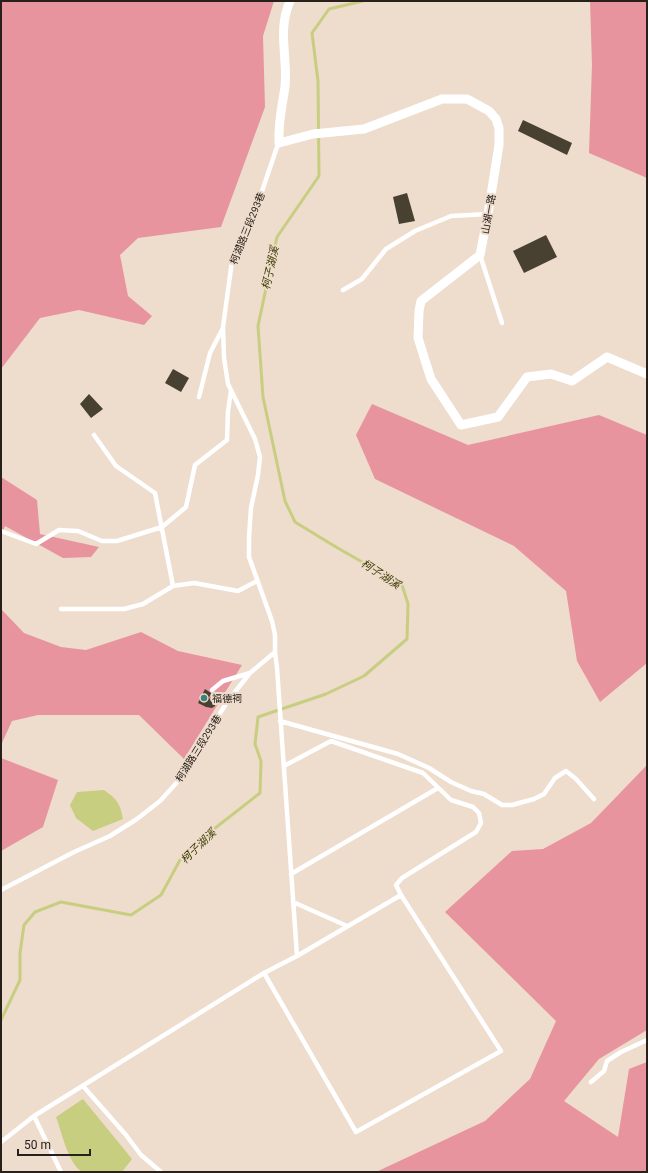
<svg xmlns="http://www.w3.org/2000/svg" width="648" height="1173" font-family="Roboto,'Noto Sans TC',sans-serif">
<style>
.forest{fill:#e7949f}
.water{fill:#c8ce80}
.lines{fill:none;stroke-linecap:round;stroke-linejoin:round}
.stream{stroke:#c8ce80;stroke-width:3}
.building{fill:#484131}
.lane{stroke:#fff;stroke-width:4.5}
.street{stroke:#fff;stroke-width:9}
.poi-dot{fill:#3c837d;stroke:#eedccd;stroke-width:1.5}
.labels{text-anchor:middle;stroke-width:4;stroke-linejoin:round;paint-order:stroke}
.street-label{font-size:10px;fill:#27201b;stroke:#eedccd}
.poi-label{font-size:10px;fill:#27201b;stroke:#eedccd;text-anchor:start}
.water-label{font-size:11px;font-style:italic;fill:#3d3f00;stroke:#eedccd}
</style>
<rect width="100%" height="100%" fill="#eedccd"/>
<path class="forest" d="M1 1H274L263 36 265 107 221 227 138 238 120 255 128 296 152 316 144 325 79 310 40 318 1 369Z
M590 1H647V178L589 153 592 65Z
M372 404 468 445 599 415 647 435V663L600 702 577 661 566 591 514 546 375 479 356 435Z
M1 477 37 500 40 534 99 547 91 557 63 558 5 526 1 537Z
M1 609 24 633 61 647 86 650 141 632 178 651 242 665 184 759 139 715H38L12 721 1 745Z
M1 758 58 780 43 827 1 851Z
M647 765V1030L599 1059 564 1101 618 1137 629 1069 647 1062V1172H376L485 1121 530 1079 556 1021 445 912 512 851 543 849 591 823Z"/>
<path class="water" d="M104 790C117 799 120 803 123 819L93 831 76 818 70 805 77 792Z
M83 1099 132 1159 122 1172H82C68 1163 62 1133 56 1117Z"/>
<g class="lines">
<path class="stream" d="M1 1020 20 980V953L24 925 35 912 61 902 131 915 161 895 180 860 205 836 260 793 261 761 255 744 258 717 326 694 364 676 407 639 408 604 402 585 336 547 295 522 285 501 263 397 258 326 277 237 319 176 318 81 312 33 329 9 363 1"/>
</g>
<path class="building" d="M523 120 572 143 567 155 518 131Z
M407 193 415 221 399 224 393 197Z
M546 235 557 257 524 273 513 251Z
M173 369 189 378 181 392 165 383Z
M89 394 103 409 91 418 80 404Z
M205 689 211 693 209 698 215 702V706L212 708 206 707 198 703Z"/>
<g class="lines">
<path class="lane" d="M480 255 502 323
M343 290 362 279 386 249 415 231 451 216 488 214
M199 397 210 353 223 328
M94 435 116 466 155 493 173 586 194 583 238 591 257 581
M1 531 36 544 59 530 78 531 102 541H117L162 527 186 507 195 465 227 440 228 411 231 391
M61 609H124L143 604 173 586
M275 652 277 668 297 956
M212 690 223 681 250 673
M280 721 398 754 429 768 451 782 471 791 484 794 502 805H512L534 799 544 794 555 778 566 771 576 779 594 799
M284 766 331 741 423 773 451 800 473 807 479 813 481 823 476 832 402 878 396 885 401 895
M291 874 438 788
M1 890 74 852 110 836 137 819 160 801 180 779 227 702 250 673 275 652V635L272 621 249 557V537L251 508 258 475 260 457 255 439 228 384 224 358 223 327 232 261 243 232 258 203 277 147 279 143
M293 902 347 926
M591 1082 604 1071 607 1061 621 1052 647 1040
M83 1086 126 1135 141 1155 161 1172
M34 1116 61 1172
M1 1142 34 1116 264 973 297 956 401 895 501 1051 356 1132 264 973"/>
<path class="street" d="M290 1C277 31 288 57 285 87 282 107 278 122 279 143L313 134 364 129 442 99H467L489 111 496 119 499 128V145L488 214 480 255 421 301 419 311 418 338 431 379 461 425 498 417 527 377 551 374 572 381 607 357 647 374"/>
</g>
<circle class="poi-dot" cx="204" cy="698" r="4"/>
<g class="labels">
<g class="street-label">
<text transform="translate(488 214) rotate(-80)" y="4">山湖一路</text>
<text transform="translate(247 228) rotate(-68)" y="4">柯湖路三段293巷</text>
<text transform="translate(198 748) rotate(-58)" y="4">柯湖路三段293巷</text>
</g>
<g class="poi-label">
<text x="212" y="702">福德祠</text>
</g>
<g class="water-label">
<text transform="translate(270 268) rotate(-78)" y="4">柯子湖溪</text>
<text transform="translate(381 574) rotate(33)" y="4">柯子湖溪</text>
<text transform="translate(198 846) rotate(-44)" y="4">柯子湖溪</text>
</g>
</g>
<rect width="648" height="1173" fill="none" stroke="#27201b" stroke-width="4"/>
<path d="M18 1149v6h72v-6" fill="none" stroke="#27201b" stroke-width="2"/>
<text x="24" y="1149" font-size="12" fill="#27201b" stroke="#eedccd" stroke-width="3" paint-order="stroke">50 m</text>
</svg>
